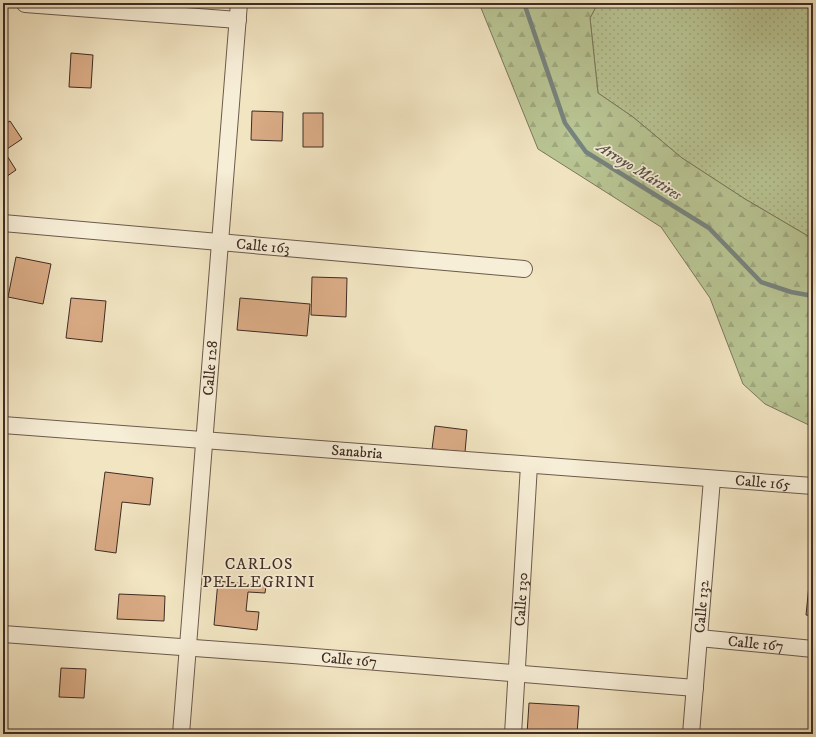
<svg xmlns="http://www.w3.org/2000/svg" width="816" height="737" font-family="'IM FELL DW Pica',serif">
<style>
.grass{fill:url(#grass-dots);stroke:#7c785c}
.forest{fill:url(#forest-firs);stroke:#7c785c}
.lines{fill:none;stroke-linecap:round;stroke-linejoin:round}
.stream{stroke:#77837e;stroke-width:4.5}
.building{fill:#daac86;stroke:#3f2c24}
.minor-casing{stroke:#6c5a4c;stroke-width:18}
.minor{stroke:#f7eed7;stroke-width:16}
.labels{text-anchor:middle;stroke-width:3.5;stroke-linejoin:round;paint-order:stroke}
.street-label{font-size:15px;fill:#3f2c24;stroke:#f7eed7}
.water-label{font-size:16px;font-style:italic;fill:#56504a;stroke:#f7eed7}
.neighbourhood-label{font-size:16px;letter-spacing:1px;fill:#3f2c24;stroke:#f7eed7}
</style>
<defs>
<pattern id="grass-dots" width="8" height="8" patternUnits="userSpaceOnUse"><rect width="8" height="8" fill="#b9c594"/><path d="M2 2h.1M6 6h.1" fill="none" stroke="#a0a97f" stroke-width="1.8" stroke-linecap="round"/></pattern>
<pattern id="forest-firs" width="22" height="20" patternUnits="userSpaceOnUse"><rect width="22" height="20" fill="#b9c594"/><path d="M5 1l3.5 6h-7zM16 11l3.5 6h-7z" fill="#a0a97f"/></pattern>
</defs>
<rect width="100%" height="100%" fill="#f2e5c2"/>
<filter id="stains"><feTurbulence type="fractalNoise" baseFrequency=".005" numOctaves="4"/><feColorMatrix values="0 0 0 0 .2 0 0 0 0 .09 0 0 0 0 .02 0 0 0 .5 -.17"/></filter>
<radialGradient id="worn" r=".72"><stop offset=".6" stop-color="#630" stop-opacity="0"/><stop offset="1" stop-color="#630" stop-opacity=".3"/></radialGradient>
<path class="grass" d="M598 3H813V239L745 199 682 158 633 117 598 93 590 18Z"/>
<path class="forest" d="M479 3H598L590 18 598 93 633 117 682 158 745 199 813 239V427L765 404 743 384 710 298 661 227 538 149Z"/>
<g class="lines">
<path class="stream" d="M524 3 565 123 586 152 709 228 761 282 791 292 813 296"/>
</g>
<path class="building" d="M71 53 93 55 91 88 69 87Z
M252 111 283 112 282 141 251 140Z
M303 113H323V147H303Z
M10 121 22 139 4 151 16 170 3 179V125Z
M16 257 51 264 43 304 8 297Z
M312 277 347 278 346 317 311 315Z
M71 298 106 301 102 342 66 338Z
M240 298 310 304 307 336 237 330Z
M435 426 467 430 465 452 432 449Z
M105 472 153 478 150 505 122 502 116 553 95 550Z
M810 575 813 576V616L806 615Z
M218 581 266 586 265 593 248 592 246 611 259 612 257 630 214 625Z
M119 594 165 596 164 621 117 619Z
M61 668 86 669 84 698 59 697Z
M529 703 579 706 577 734H527Z"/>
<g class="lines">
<defs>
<g id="minor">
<path d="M25 4 238 20"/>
<path id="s1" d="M3 223 524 269"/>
<path id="s2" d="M3 425 813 486"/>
<path id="s3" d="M3 634C234 650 464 668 695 688"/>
<path id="s4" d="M699 638 813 649"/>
<path id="s5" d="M181 734 239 3"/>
<path id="s6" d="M513 734 529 465"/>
<path id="s7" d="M691 734 712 479"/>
</g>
</defs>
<use href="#minor" class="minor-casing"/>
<use href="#minor" class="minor"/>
</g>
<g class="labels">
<g class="street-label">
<text dy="5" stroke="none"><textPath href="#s1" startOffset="261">Calle 163</textPath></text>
<text dy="5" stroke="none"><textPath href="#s5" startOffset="367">Calle 128</textPath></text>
<text dy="5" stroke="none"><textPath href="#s2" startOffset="355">Sanabria</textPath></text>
<text dy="5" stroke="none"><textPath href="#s2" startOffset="762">Calle 165</textPath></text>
<text dy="5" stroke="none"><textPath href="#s6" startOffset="135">Calle 130</textPath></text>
<text dy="5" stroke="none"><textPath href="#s7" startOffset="128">Calle 132</textPath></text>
<text dy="5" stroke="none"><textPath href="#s4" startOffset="57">Calle 167</textPath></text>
<text dy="5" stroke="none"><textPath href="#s3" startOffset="347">Calle 167</textPath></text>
</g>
<g class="water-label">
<text transform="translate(640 170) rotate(32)" y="6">Arroyo Mártires</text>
</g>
<g class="neighbourhood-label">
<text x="259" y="569">CARLOS<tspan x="259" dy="18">PELLEGRINI</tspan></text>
</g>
</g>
<rect width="816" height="737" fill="none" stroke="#f2e5c2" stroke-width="16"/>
<rect x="4" y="4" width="808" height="729" fill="none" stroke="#3f2c24" stroke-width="2"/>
<rect x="8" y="8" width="800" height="721" fill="none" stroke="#3f2c24"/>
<rect width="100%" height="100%" filter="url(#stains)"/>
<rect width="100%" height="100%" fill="url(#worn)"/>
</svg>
